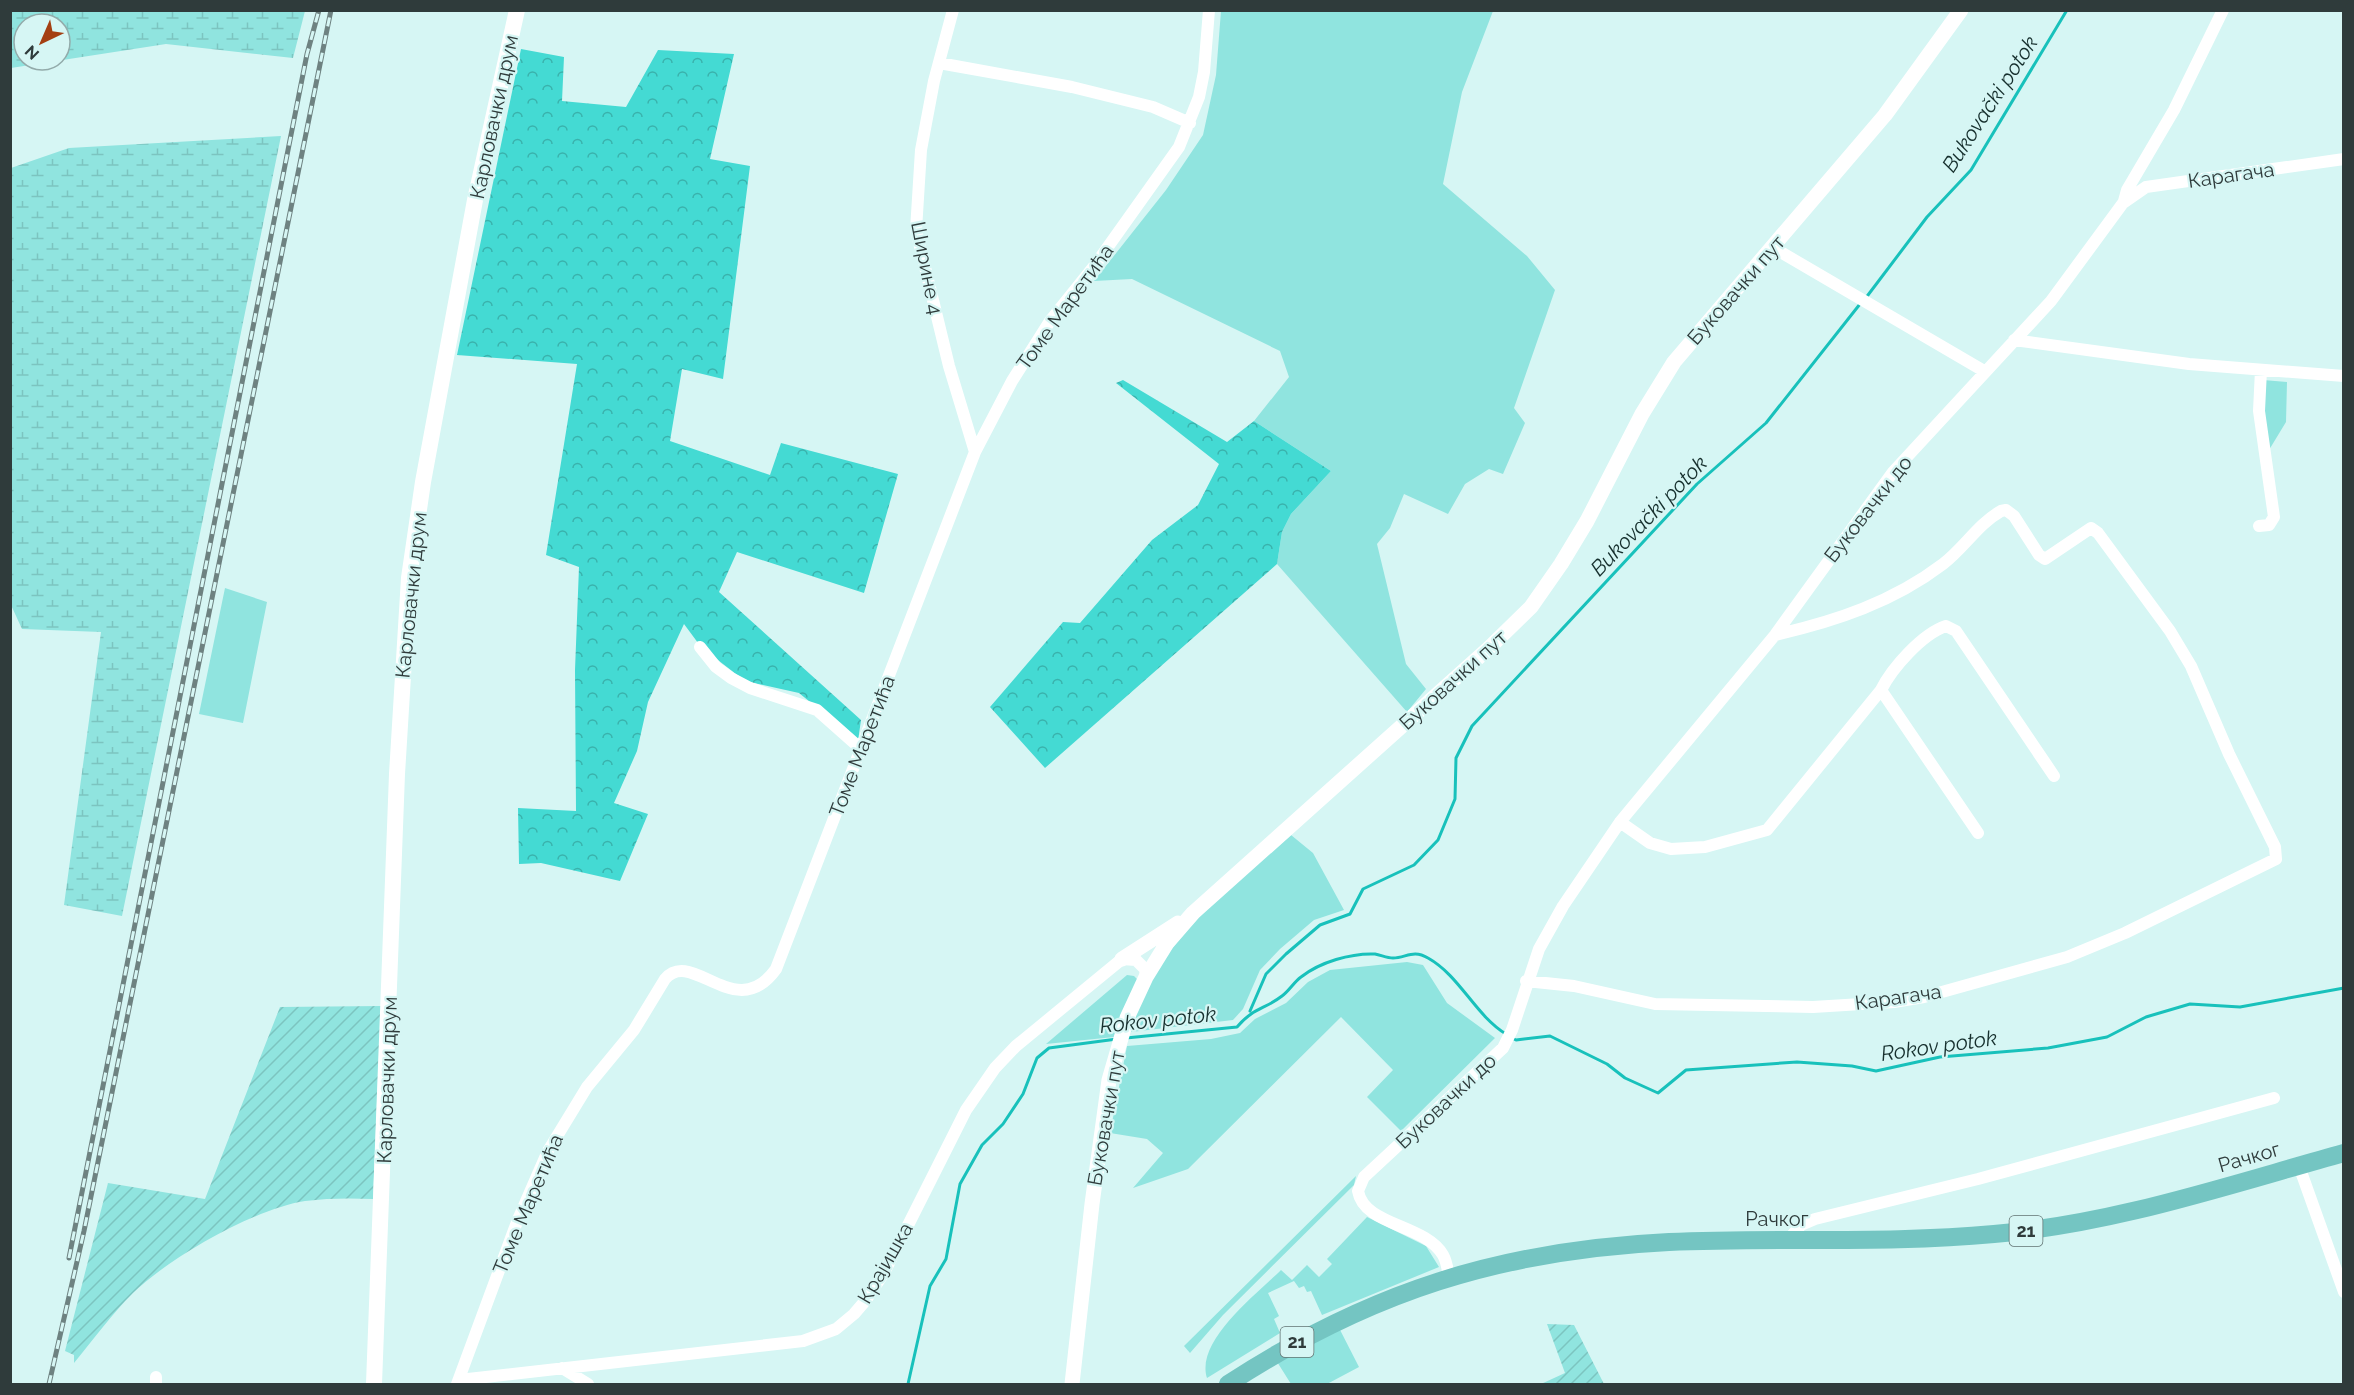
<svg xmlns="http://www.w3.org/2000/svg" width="2354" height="1395" font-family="Raleway,sans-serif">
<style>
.green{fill:#90e4df}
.forest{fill:url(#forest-crowns)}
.wetland{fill:url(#wetland-marsh);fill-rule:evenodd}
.garden{fill:url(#garden-furrows)}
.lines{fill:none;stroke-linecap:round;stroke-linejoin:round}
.stream{stroke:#18c1bb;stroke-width:3}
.minor{stroke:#fff;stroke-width:12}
.tertiary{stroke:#fff;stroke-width:15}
.secondary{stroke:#fff;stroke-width:16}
.primary{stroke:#74c5c2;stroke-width:18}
.rail-casing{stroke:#6e8281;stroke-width:5}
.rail{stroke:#d6f6f4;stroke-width:3;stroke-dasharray:9;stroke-linecap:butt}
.labels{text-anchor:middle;stroke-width:4.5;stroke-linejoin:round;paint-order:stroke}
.shield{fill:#d6f6f4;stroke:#617372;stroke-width:1.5}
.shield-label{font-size:18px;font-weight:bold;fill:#2f3b3b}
.street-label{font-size:20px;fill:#2f3b3b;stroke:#d6f6f4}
.water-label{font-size:21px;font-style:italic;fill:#162f2d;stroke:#d6f6f4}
</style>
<defs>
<pattern id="forest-crowns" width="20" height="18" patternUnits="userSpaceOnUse" patternTransform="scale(1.5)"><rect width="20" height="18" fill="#44dad3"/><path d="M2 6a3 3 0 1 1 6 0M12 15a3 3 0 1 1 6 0" fill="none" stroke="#39b2ac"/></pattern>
<pattern id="wetland-marsh" width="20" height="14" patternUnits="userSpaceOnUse" patternTransform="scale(1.5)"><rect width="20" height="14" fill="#90e4df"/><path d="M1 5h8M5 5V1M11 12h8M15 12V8" fill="none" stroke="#7cc4c0"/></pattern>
<pattern id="garden-furrows" width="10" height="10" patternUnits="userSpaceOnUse" patternTransform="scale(1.5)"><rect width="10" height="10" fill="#90e4df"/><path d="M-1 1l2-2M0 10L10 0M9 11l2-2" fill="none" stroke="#7cc4c0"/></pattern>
</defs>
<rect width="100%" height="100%" fill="#d6f6f4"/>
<path class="green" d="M1221 11H1493L1462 92 1443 184 1527 256 1555 290 1514 408 1525 423 1503 474 1489 469 1465 484 1448 514 1404 494 1390 528 1377 544 1406 664 1426 689 1407 712 1277 564 1282 532 1291 514 1331 471 1254 421 1289 377 1280 351 1132 279 1094 281 1166 190 1203 135 1216 75Z
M2263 380 2287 382 2286 422 2269 450 2261 412Z
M225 588 267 602 243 723 199 714Z
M1291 835 1313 853 1344 910 1314 920 1280 949 1260 970 1243 1009 1233 1020 1131 1032C1150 946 1229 890 1291 835Z
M1407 962 1423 965 1447 1003 1495 1038 1401 1131 1367 1097 1393 1070 1341 1017 1188 1169 1133 1188 1163 1153 1147 1139 1110 1133 1127 1046 1211 1039 1240 1033 1255 1019 1286 1003 1308 982 1330 970Z
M1127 975 1134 976 1139 981 1114 1037 1046 1044Z
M1356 1176 1354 1185 1223 1315 1190 1353 1184 1346Z
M1367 1217 1426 1246 1439 1267 1322 1315 1311 1291 1307 1292 1304 1286 1299 1288 1294 1281 1268 1293 1279 1316 1274 1319 1280 1333 1207 1378C1195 1341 1257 1294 1281 1270L1292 1280 1307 1265 1319 1277 1332 1264 1327 1259Z
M1337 1324 1359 1367 1327 1384H1291L1274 1357Z"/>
<path class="forest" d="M521 49 564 57 562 101 626 107 658 50 734 54 710 159 750 166 723 379 682 369 670 441 770 475 781 443 898 474 864 593 737 552 719 592 861 720 858 741 799 693 745 681 701 647 684 624 648 702 637 751 614 803 648 814 620 881 541 863 519 864 518 808 576 811 575 670 579 567 546 555 577 364 457 355Z
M1123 380 1227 442 1254 421 1331 471 1291 514 1282 532 1277 564 1045 768 990 707 1063 622 1080 623 1152 540 1198 505 1219 464 1116 383Z"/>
<path class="wetland" d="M11 10H305V11L293 58 166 44 11 68ZM24 24H60V60H24Z
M281 136 122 916 64 905 101 632 22 629 11 605V168L69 148Z"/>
<path class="garden" d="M381 1006 373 1199C351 1198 328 1198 305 1201 254 1209 170 1257 133 1293 112 1314 93 1340 74 1363V1355L65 1351 108 1183 205 1199 280 1007Z
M1547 1324 1574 1325 1604 1384H1541L1565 1373Z"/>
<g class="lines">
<path class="stream" d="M1865 299 1927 217 1971 170 2067 10
M1250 1011 1266 974 1286 954 1320 925 1350 914 1363 889 1414 865 1438 840 1455 799 1456 758 1472 726 1697 484 1766 423 1860 304
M1126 1038 1237 1027C1254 1007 1264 1010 1282 996 1289 991 1294 982 1301 977 1320 962 1351 953 1375 954 1381 955 1387 958 1393 958 1406 958 1413 949 1428 958 1460 976 1475 1015 1506 1034
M1512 1038 1516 1040 1550 1036 1607 1064 1625 1078 1658 1093 1686 1070 1797 1062 1852 1066 1876 1071 1940 1057 2048 1048 2107 1037 2146 1017 2190 1004 2240 1007 2344 988
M908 1384 930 1286 946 1259 960 1184 982 1145 1003 1124 1023 1094 1037 1058 1049 1048 1117 1039"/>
<path class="minor" d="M953 10 934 81 921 150 916 230 949 366 975 452
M939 63 1072 87 1153 107 1190 123
M2124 201 2127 190 2174 110 2223 10
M1772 247 1984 371
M2014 340 2189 364 2344 376
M2259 526 2269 525 2274 517 2259 411 2261 370
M700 647 716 667 731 678 750 688 817 710 861 749
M1881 690 1978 833
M1620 822 1650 843 1671 849 1705 847 1767 830 1881 690C1892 668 1922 634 1946 626L1956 631 2054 776
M1526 981 1574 986 1655 1004 1813 1007 1894 1002 1924 997 2067 957 2125 933 2276 859 2275 847 2229 754 2191 666 2170 631 2098 533 2091 528 2045 559 2039 555 2014 516 2006 510 2001 511C1978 524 1964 548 1943 564 1893 602 1836 621 1775 635
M2299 1166 2344 1292
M1787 1241 1801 1225 1815 1219 1978 1179 2274 1098
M1449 1278C1448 1271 1447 1262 1443 1255 1425 1224 1364 1226 1358 1191L1364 1177 1503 1048 1512 1030 1539 949 1563 906 1620 822 1775 635 1893 472 2051 301 2123 203 2146 187 2344 159
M562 1368 588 1384
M459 1380 803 1341 836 1329 854 1314 866 1300 884 1273 966 1110 995 1068 1016 1046 1122 959 1136 960 1145 969 1146 977
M156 1384V1377
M457 1384 517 1222 548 1151 587 1087 634 1030 665 979C692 947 736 1025 776 969L975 452 1012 381 1050 321 1095 265 1179 147 1199 97 1204 72 1209 10"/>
<path class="tertiary" d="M1122 959 1178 923
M1072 1384 1092 1204 1109 1080 1127 1018 1146 977 1167 943 1193 913 1489 648 1531 607 1561 564 1587 521 1642 414 1674 362 1885 115 1961 10"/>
<path class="secondary" d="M374 1384 397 774 409 578 423 482 475 200 517 10"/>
<path class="primary" d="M1228 1384C1369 1292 1501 1250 1669 1242 1778 1237 1886 1244 1994 1234 2114 1224 2228 1185 2344 1153"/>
<defs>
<path id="rail" d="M69 1258 307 54 319 10
M49 1384 84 1231 331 10"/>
</defs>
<use href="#rail" class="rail-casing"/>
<use href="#rail" class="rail"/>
</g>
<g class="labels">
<g class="shield">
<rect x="2009.5" y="1216" width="33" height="30" rx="4.5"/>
<rect x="1280.5" y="1327" width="33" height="30" rx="4.5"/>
</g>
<g class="shield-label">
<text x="2026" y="1237">21</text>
<text x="1297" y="1348">21</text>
</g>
<g class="street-label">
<text transform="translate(494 117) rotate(-78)" y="7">Карловачки друм</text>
<text transform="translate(2231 175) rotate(-8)" y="7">Карагача</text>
<text transform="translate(927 268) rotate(79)" y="7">Ширине 4</text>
<text transform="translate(1736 290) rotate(-49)" y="7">Буковачки пут</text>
<text transform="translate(1065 307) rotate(-54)" y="7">Томе Маретића</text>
<text transform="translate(1868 509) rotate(-52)" y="7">Буковачки до</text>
<text transform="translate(411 595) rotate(-84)" y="7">Карловачки друм</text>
<text transform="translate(1453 680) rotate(-42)" y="7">Буковачки пут</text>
<text transform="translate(862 746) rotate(-69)" y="7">Томе Маретића</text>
<text transform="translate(1898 997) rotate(-8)" y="7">Карагача</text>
<text transform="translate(387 1080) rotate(-88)" y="7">Карловачки друм</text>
<text transform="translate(1446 1101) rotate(-43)" y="7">Буковачки до</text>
<text transform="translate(1106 1118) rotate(-80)" y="7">Буковачки пут</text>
<text transform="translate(2249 1157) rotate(-16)" y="7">Рачког</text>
<text transform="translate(528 1204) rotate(-67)" y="7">Томе Маретића</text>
<text x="1777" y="1226">Рачког</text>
<text transform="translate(885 1263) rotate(-60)" y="7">Крајишка</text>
</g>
<g class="water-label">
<text transform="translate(1990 104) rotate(-57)" y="7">Bukovački potok</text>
<text transform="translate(1649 516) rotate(-46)" y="7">Bukovački potok</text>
<text transform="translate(1158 1020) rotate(-6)" y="7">Rokov potok</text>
<text transform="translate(1939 1046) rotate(-8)" y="7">Rokov potok</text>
</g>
</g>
<rect width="2354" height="1395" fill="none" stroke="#2f3b3b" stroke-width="24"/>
<g transform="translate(42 42) rotate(224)"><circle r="28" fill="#d6f6f4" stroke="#93abaa" stroke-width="1.5"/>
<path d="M0-4.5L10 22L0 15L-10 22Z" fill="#a43f12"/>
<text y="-9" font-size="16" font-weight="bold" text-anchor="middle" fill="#2f3b3b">N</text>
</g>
</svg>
